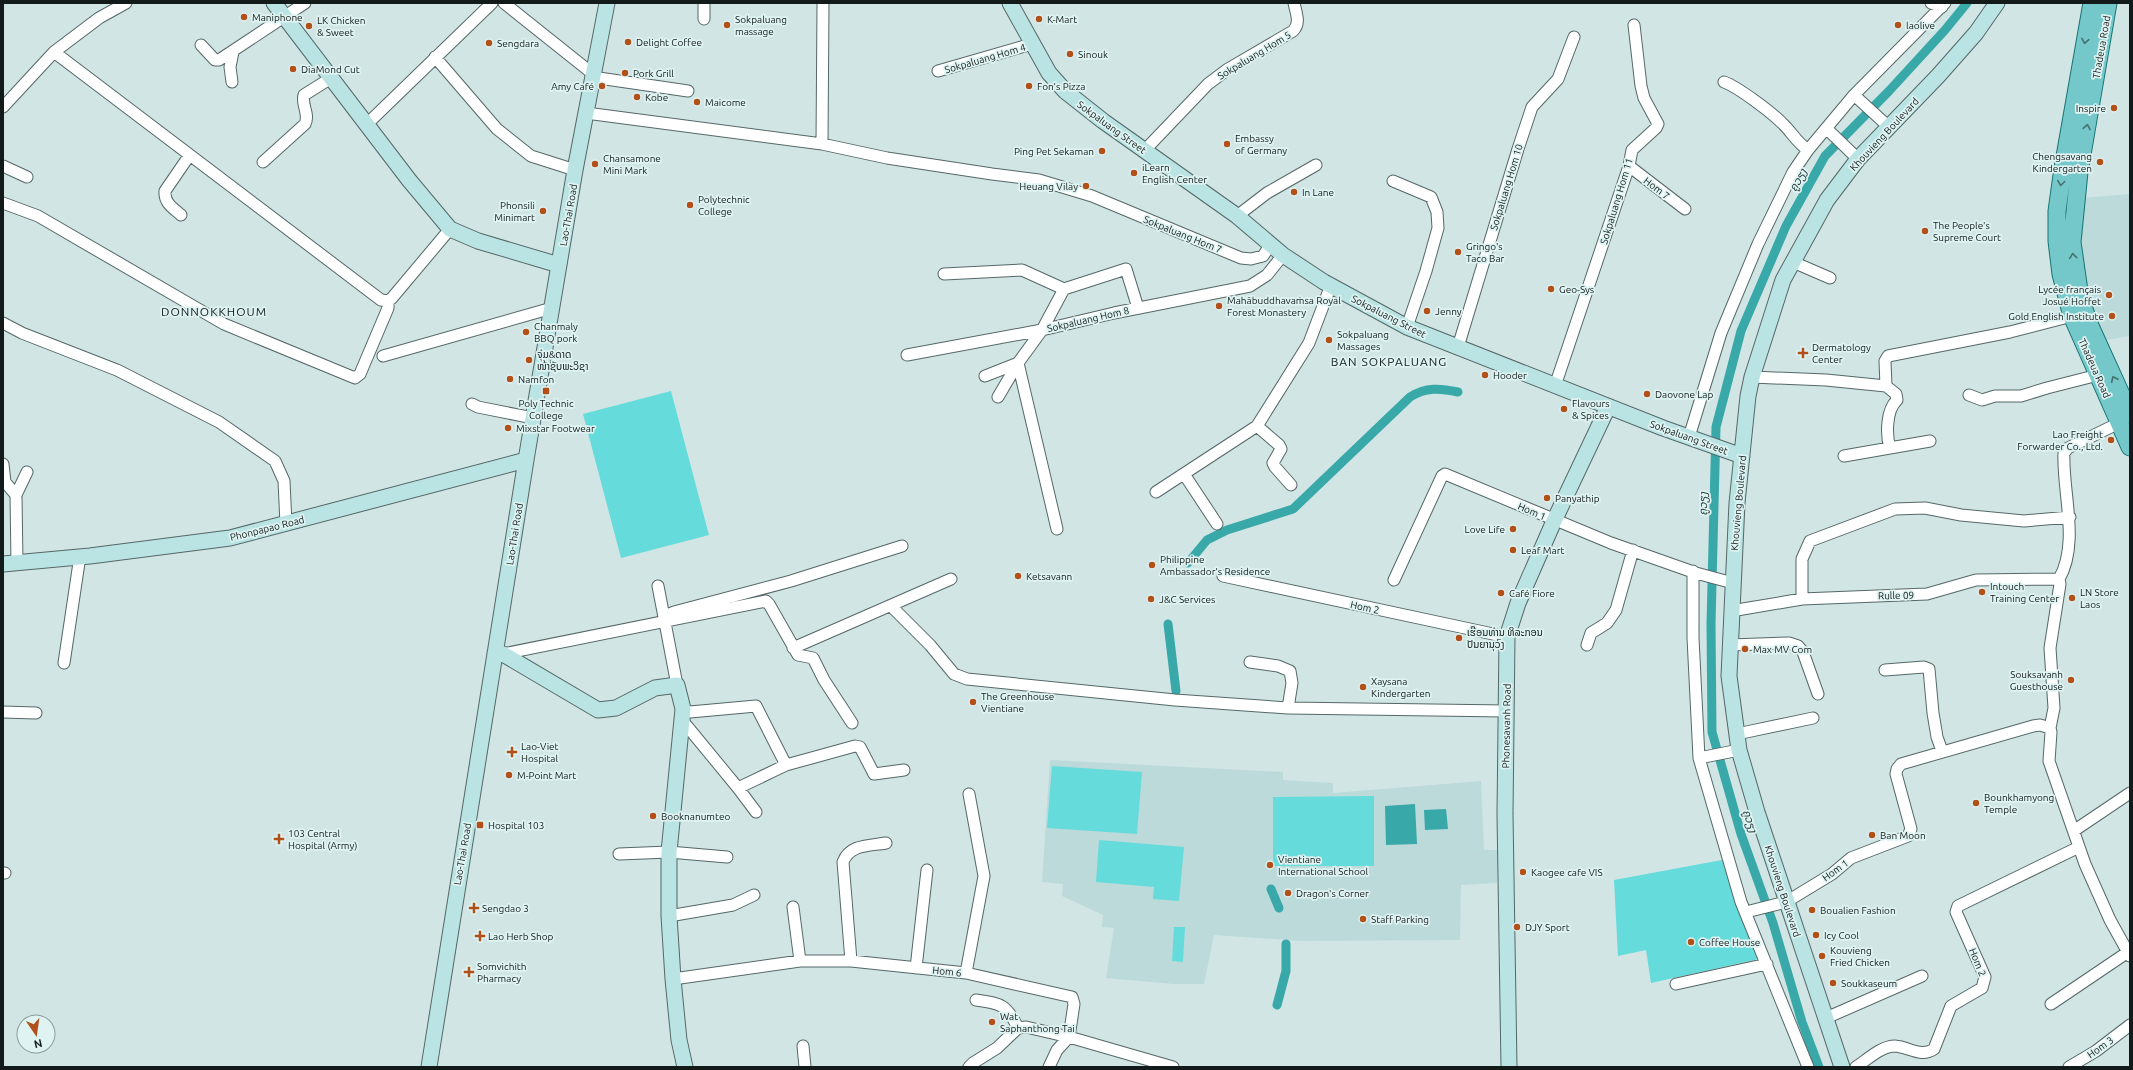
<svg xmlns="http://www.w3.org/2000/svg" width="2133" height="1070" font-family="Ubuntu,'Noto Sans Lao',sans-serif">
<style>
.built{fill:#bddada}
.green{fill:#65dbdb}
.water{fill:#38a8a8}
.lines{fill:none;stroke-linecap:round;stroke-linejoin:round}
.canal{stroke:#38a8a8;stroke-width:9}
.street-casing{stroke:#556767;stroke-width:13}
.secondary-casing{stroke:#556767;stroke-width:17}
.primary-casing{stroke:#177474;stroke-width:19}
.street{stroke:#fff;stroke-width:11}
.secondary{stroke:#bae4e4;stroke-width:15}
.primary{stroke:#75c8c9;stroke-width:17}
.oneway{stroke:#447172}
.poi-dot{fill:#b35019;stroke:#def3f2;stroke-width:1.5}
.labels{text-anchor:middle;stroke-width:3.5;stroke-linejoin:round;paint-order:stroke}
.poi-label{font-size:10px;fill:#131a1a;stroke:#def3f2;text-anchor:start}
.street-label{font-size:10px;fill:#131a1a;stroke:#def3f2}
.water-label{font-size:11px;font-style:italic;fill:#1e3636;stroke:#def3f2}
.quarter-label{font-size:12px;letter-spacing:1px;fill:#131a1a;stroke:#def3f2}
</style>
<rect width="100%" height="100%" fill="#d1e5e5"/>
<path class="built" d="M2130 194V336L2101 341 2077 254 2081 198Z
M1050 760 1283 772V780L1333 783V793L1481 781 1484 850H1498L1497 883 1461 885 1460 940 1301 941 1214 935 1204 984H1173L1106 978 1114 928 1102 927 1103 915 1062 896 1063 884 1042 882Z"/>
<path class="green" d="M671 391 709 535 621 558 583 414Z
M1052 766 1142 772 1137 834 1047 828Z
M1374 796V866H1273V797Z
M1099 840 1184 847 1179 901 1153 899 1154 887 1096 882Z
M1722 860 1759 959 1651 983 1646 950 1618 956 1614 880Z
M1174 927H1185L1183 962 1172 961Z"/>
<path class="water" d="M1415 804 1417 844 1386 845 1385 806Z
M1446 809 1448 829 1425 830 1424 810Z"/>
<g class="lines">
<path class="canal" d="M1188 563 1207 540 1227 530 1293 509 1410 397C1426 387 1440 388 1458 392
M1168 624 1176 691
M1271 889 1279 908
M1277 1005 1286 971V944
M1819 1067 1802 1022 1773 923 1741 834 1712 732 1711 624 1716 427 1741 331 1786 226 1825 156 1889 91 1945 30 1967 3"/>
<defs>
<path id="street" d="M504 3 593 74
M1931 3 1942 7
M704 19V3
M201 45 215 60H219L305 3
M54 52 381 300 388 301 392 298 450 229
M435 57 497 129 531 156 575 170
M938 71 1032 44
M592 77 688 91
M232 82 230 67 233 52
M1724 82C1738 87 1771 112 1782 123 1792 132 1796 142 1808 150
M1854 95 1889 127
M3 107 54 52 99 18 126 3
M586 113 822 144 887 158 992 174 1039 180 1092 196 1241 258 1251 259 1263 256 1271 244
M367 124 492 3
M1827 129 1858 159
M822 144 823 3
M1144 151 1208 84 1228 69 1293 31C1301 23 1296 13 1294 3
M263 162 305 124C310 114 301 105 304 95L331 78
M3 166 27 177
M1629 166 1685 209
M1393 181 1431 197 1437 212 1438 228 1426 271 1407 327
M3 203 38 216 224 324 355 378 360 374 388 308V301
M181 215C173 208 164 203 165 191L189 156
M1237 216 1267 193 1316 165
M1793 262 1830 278
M944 274 1022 270 1064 289
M3 323 22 333 117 370 219 422 275 461 284 481 286 524
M1458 347 1518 149 1532 107 1558 79 1574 37
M907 355 1042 330 1064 289 1126 269 1138 308
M383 356 552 308
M985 376 1018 363
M1752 377 1826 380 1886 386
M1555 386 1629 166 1632 150 1656 128 1658 124 1644 98 1641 86 1634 25
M1969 395 1982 400 1995 396H2021L2047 388 2098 375
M998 397 1018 363
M472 404 478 407 533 418
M2119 423 2068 448 2064 453C2062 491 2080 543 2059 579L2060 584 2050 648 2054 708 2050 728 2051 732 2049 761 2085 864 2110 920 2130 956
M1257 426 1279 445 1281 449 1273 463 1275 467 1291 485
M1689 437 1721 333 1758 244 1793 172 1808 150 1854 95 1945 3
M1890 448C1886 435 1886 410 1897 400L1896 394 1886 386 1885 361 1888 356 2010 332 2072 316
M1844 456 1930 441
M3 464 5 482 16 495
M1184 474 1217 524
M1156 492 1257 426 1309 343 1331 285
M1057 529 1018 363 1042 330 1114 313 1250 286 1267 275 1283 255
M17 563 16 495 27 472
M1693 571V638L1699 758 1741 902 1808 1067
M1223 576 1507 637
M1394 580 1442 476 1445 474 1611 543 1696 573 1733 583
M658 586 677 685
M1802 599V559L1810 541 1895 509 1925 508 1961 515 2024 521 2070 517
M891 606 930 645 954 674 967 679 1175 700 1288 708 1506 711
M1731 611 1802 599 1927 594 1976 580 2059 579
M665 623 669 614 674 612 791 581 902 546
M1587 645 1591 633 1607 623 1616 610 1633 550
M1730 645 1789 643 1798 646 1803 652 1818 694
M793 648 951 579
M503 654 766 601 769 604 798 655 813 658 824 680 852 723
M1250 662 1278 666 1290 671 1292 683 1288 708
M64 663 80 556
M1885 670 1924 667 1929 669 1933 713 1937 737 1942 751
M683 709 690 712 756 706 786 765
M3 712 36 713
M682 720 738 788 786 765 855 746 860 747 874 774 904 770
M1737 734 1813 718
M1699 758 1739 750
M738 788 756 812
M2075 830 2130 793
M619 854 669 852 727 857
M3 873H5
M793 907 800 961
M1746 912 1786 902 1832 874 1851 858 1908 836 1911 829 1896 774 1897 769 1901 764 2033 726 2040 725 2050 728
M669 916 733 905 754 895
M851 961 843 862C850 844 869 846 886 843
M916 968 927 870
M966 973 984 876 969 794
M673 979 800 961H851L966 973 1072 997 1074 1004 1069 1037 1173 1067
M1676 984 1767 964
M976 1000C1001 1003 1007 1005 1018 1028
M2051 1004 2128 952
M1826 1018 1922 976
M803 1046 805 1067
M969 1067 973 1063 997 1048 1018 1028 1026 1027 1069 1037 1057 1050 1049 1067
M1856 1067C1867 1060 1881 1046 1895 1046 1909 1047 1921 1058 1934 1049L1951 1006 1982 988 1985 977 1956 912 1958 906 2079 847
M2069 1067 2096 1051 2130 1025"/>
<path id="secondary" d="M274 3 409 180 450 229 478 241 559 265
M1010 3 1049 73 1065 91 1103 121 1237 216 1283 255 1324 282 1407 327 1663 428 1742 456
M3 564 90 556 230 538 526 460
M495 653 503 654 598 710 616 708 655 688 677 685 683 709 669 852V916L673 979 679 1040 685 1067
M429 1067 526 460 575 170 607 3
M1509 1067 1505 814 1507 637 1518 603 1554 521 1608 407
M1842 1067 1757 812 1739 750 1729 676 1737 503 1748 396 1752 377 1783 280 1827 200 1858 159 1938 76 1976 33 1997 3"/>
<path id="primary" d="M2092 3 2063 168 2057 211V241L2061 274 2072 316 2130 447
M2108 3 2079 172 2072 242 2080 298 2090 326 2130 414"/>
</defs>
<use href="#street" class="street-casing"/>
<use href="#secondary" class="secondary-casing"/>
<use href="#primary" class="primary-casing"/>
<use href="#street" class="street"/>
<use href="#secondary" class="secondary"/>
<use href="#primary" class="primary"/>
</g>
<defs><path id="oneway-chevron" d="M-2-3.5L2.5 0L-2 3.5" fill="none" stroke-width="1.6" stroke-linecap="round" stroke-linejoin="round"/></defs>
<g class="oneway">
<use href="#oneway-chevron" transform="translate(2085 41) rotate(100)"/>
<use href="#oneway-chevron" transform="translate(2087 127) rotate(-80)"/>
<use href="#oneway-chevron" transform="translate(2061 183) rotate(98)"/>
<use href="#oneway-chevron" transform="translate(2073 256) rotate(-96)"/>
<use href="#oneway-chevron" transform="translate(2114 379) rotate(-115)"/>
</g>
<g class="poi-dot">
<circle cx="244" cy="17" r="4"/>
<circle cx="1039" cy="19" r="4"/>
<circle cx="727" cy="25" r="4"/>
<circle cx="1898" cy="25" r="4"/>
<circle cx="309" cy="26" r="4"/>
<circle cx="628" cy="42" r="4"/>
<circle cx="489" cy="43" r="4"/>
<circle cx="1070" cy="54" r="4"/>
<circle cx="293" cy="69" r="4"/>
<circle cx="625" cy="73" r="4"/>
<circle cx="602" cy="86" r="4"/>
<circle cx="1029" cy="86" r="4"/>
<circle cx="637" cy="97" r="4"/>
<circle cx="697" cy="102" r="4"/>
<circle cx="2114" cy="108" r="4"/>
<circle cx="1227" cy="144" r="4"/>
<circle cx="1102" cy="151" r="4"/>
<circle cx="2100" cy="162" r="4"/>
<circle cx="595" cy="164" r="4"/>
<circle cx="1134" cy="173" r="4"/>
<circle cx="1086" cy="186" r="4"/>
<circle cx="1294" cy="192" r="4"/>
<circle cx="690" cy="205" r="4"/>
<circle cx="543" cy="211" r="4"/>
<circle cx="1925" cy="231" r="4"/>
<circle cx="1458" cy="252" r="4"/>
<circle cx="1551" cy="289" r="4"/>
<circle cx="2109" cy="295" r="4"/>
<circle cx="1219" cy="306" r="4"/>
<circle cx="1427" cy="311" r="4"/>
<circle cx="2112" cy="316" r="4"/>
<circle cx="526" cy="332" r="4"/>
<circle cx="1329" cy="340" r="4"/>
<path d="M1801 347h4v4h4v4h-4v4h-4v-4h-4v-4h4z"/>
<circle cx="529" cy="360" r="4"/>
<circle cx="1485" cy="375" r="4"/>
<circle cx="510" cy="379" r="4"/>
<rect x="542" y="387" width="8" height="8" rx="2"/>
<circle cx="1647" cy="394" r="4"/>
<circle cx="1564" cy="409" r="4"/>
<circle cx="508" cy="428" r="4"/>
<circle cx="2111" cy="440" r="4"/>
<circle cx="1547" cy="498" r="4"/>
<circle cx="1513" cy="529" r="4"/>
<circle cx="1513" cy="550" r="4"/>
<circle cx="1152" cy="565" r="4"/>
<circle cx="1018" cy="576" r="4"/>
<circle cx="1982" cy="592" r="4"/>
<circle cx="1501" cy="593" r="4"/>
<circle cx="2072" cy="598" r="4"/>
<circle cx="1151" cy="599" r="4"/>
<circle cx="1459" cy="638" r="4"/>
<circle cx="1745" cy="649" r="4"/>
<circle cx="2071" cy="680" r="4"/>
<circle cx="1363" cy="687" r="4"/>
<circle cx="973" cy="702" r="4"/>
<path d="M510 746h4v4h4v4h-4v4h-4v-4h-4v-4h4z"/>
<circle cx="509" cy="775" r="4"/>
<circle cx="1976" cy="803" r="4"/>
<circle cx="653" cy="816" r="4"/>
<rect x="476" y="821" width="8" height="8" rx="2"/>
<circle cx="1872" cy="835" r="4"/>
<path d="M277 833h4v4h4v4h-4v4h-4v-4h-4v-4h4z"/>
<circle cx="1270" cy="865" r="4"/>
<circle cx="1523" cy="872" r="4"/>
<circle cx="1288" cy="893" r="4"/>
<path d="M472 902h4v4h4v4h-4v4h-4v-4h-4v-4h4z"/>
<circle cx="1812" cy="910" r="4"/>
<circle cx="1363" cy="919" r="4"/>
<circle cx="1517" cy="927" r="4"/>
<circle cx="1816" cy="935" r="4"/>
<path d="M478 930h4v4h4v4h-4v4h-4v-4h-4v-4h4z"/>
<circle cx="1691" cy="942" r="4"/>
<circle cx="1822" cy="956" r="4"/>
<path d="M467 966h4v4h4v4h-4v4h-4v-4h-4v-4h4z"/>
<circle cx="1833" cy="983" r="4"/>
<circle cx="992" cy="1022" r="4"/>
</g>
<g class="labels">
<g class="poi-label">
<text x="252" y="21">Maniphone</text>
<text x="735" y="23">Sokpaluang<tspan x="735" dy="12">massage</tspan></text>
<text x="1047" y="23">K-Mart</text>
<text x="317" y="24">LK Chicken<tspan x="317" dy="12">&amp; Sweet</tspan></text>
<text x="1906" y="29">laolive</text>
<text x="636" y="46">Delight Coffee</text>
<text x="497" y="47">Sengdara</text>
<text x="1078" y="58">Sinouk</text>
<text x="301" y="73">DiaMond Cut</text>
<text x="633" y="77">Pork Grill</text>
<text x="594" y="90" text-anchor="end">Amy Café</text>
<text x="1037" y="90">Fon's Pizza</text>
<text x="645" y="101">Kobe</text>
<text x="705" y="106">Maicome</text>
<text x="2106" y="112" text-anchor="end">Inspire</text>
<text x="1235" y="142">Embassy<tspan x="1235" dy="12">of Germany</tspan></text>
<text x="1094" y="155" text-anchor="end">Ping Pet Sekaman</text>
<text x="2092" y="160" text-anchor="end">Chengsavang<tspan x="2092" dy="12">Kindergarten</tspan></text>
<text x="603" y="162">Chansamone<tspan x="603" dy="12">Mini Mark</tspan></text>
<text x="1142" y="171">iLearn<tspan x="1142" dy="12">English Center</tspan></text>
<text x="1078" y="190" text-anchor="end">Heuang Vilay</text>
<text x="1302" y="196">In Lane</text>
<text x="698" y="203">Polytechnic<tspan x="698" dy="12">College</tspan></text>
<text x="535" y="209" text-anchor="end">Phonsili<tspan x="535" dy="12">Minimart</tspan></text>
<text x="1933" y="229">The People's<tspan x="1933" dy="12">Supreme Court</tspan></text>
<text x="1466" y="250">Gringo's<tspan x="1466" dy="12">Taco Bar</tspan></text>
<text x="1559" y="293">Geo-Sys</text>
<text x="2101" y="293" text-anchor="end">Lycée français<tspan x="2101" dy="12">Josué Hoffet</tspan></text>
<text x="1227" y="304">Mahābuddhavaṁsa Royal<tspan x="1227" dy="12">Forest Monastery</tspan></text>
<text x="1435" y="315">Jenny</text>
<text x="2104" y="320" text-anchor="end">Gold English Institute</text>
<text x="534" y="330">Chanmaly<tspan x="534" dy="12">BBQ pork</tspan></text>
<text x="1337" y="338">Sokpaluang<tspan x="1337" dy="12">Massages</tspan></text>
<text x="1812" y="351">Dermatology<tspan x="1812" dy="12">Center</tspan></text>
<text x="537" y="358">ຈຸ່ມ&amp;ດາດ<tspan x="537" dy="12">ໜ້າຊັບພະວິຊາ</tspan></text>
<text x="1493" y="379">Hooder</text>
<text x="518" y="383">Namfon</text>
<text x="1655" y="398">Daovone Lap</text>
<text x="546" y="407" text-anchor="middle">Poly Technic<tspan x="546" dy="12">College</tspan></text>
<text x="1572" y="407">Flavours<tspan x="1572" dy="12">&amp; Spices</tspan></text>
<text x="516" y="432">Mixstar Footwear</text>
<text x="2103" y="438" text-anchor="end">Lao Freight<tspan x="2103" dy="12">Forwarder Co., Ltd.</tspan></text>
<text x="1555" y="502">Panyathip</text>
<text x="1505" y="533" text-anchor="end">Love Life</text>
<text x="1521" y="554">Leaf Mart</text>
<text x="1160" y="563">Philippine<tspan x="1160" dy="12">Ambassador's Residence</tspan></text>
<text x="1026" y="580">Ketsavann</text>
<text x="1990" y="590">Intouch<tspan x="1990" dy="12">Training Center</tspan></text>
<text x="2080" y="596">LN Store<tspan x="2080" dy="12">Laos</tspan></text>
<text x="1509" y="597">Café Fiore</text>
<text x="1159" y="603">J&amp;C Services</text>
<text x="1467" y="636">ເຮືອນທ່ານ ທິລະກອນ<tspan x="1467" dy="12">ປັນຍານຸວົງ</tspan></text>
<text x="1753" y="653">Max MV Com</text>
<text x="2063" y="678" text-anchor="end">Souksavanh<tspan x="2063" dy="12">Guesthouse</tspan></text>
<text x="1371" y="685">Xaysana<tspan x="1371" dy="12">Kindergarten</tspan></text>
<text x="981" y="700">The Greenhouse<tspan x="981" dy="12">Vientiane</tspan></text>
<text x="521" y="750">Lao-Viet<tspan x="521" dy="12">Hospital</tspan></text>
<text x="517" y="779">M-Point Mart</text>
<text x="1984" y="801">Bounkhamyong<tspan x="1984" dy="12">Temple</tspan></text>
<text x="661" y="820">Booknanumteo</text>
<text x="488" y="829">Hospital 103</text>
<text x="288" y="837">103 Central<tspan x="288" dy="12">Hospital (Army)</tspan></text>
<text x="1880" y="839">Ban Moon</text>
<text x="1278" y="863">Vientiane<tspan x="1278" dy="12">International School</tspan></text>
<text x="1531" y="876">Kaogee cafe VIS</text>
<text x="1296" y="897">Dragon's Corner</text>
<text x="482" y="912">Sengdao 3</text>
<text x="1820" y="914">Boualien Fashion</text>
<text x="1371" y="923">Staff Parking</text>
<text x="1525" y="931">DJY Sport</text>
<text x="1824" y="939">Icy Cool</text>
<text x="488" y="940">Lao Herb Shop</text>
<text x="1699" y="946">Coffee House</text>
<text x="1830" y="954">Kouvieng<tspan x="1830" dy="12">Fried Chicken</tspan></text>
<text x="477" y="970">Somvichith<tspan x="477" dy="12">Pharmacy</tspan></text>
<text x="1841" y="987">Soukkaseum</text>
<text x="1000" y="1020">Wat<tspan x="1000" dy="12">Saphanthong Tai</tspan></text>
</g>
<g class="street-label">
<text transform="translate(2101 47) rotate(-80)" y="4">Thadeua Road</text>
<text transform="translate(1254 55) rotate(-31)" y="4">Sokpaluang Hom 5</text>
<text transform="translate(985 58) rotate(-16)" y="4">Sokpaluang Hom 4</text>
<text transform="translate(1112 127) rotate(36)" y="4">Sokpaluang Street</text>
<text transform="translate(1884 134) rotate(-47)" y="4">Khouvieng Boulevard</text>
<text transform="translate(1506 187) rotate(-73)" y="4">Sokpaluang Hom 10</text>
<text transform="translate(1657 188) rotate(37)" y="4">Hom 7</text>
<text transform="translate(1616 201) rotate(-73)" y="4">Sokpaluang Hom 11</text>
<text transform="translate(568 215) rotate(-80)" y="4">Lao-Thai Road</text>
<text transform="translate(1183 234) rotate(22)" y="4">Sokpaluang Hom 7</text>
<text transform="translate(1389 316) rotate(27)" y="4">Sokpaluang Street</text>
<text transform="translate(1088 319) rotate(-13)" y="4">Sokpaluang Hom 8</text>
<text transform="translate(2095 368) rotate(66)" y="4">Thadeua Road</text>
<text transform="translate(1689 437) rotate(20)" y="4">Sokpaluang Street</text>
<text transform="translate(1738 503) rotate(-85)" y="4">Khouvieng Boulevard</text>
<text transform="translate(1532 511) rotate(24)" y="4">Hom 1</text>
<text transform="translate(267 528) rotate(-14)" y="4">Phonpapao Road</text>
<text transform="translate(514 534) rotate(-81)" y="4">Lao-Thai Road</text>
<text transform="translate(1896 595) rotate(-1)" y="4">Rulle 09</text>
<text transform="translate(1365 607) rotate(12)" y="4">Hom 2</text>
<text transform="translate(1506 726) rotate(-89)" y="4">Phonesavanh Road</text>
<text transform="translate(462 854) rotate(-80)" y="4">Lao-Thai Road</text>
<text transform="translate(1835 870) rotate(-36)" y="4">Hom 1</text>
<text transform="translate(1783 891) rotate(72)" y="4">Khouvieng Boulevard</text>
<text transform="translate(1978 962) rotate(68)" y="4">Hom 2</text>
<text transform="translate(947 971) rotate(6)" y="4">Hom 6</text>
<text transform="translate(2100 1047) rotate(-35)" y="4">Hom 3</text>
</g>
<g class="water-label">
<text transform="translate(1798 180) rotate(-60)" y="4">ຄູວຽງ</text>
<text transform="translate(1703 504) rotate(-89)" y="4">ຄູວຽງ</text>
<text transform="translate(1750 821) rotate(73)" y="4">ຄູວຽງ</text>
</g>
<g class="quarter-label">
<text x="214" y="316">DONNOKKHOUM</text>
<text x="1389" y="366">BAN SOKPALUANG</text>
</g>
</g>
<rect width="2133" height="1070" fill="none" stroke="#131a1a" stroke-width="8"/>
<g transform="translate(36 1034) rotate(167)"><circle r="19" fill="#def3f2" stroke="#8d9c9c"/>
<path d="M0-3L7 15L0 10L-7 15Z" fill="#b35019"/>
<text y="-6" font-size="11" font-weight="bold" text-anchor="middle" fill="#131a1a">N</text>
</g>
</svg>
